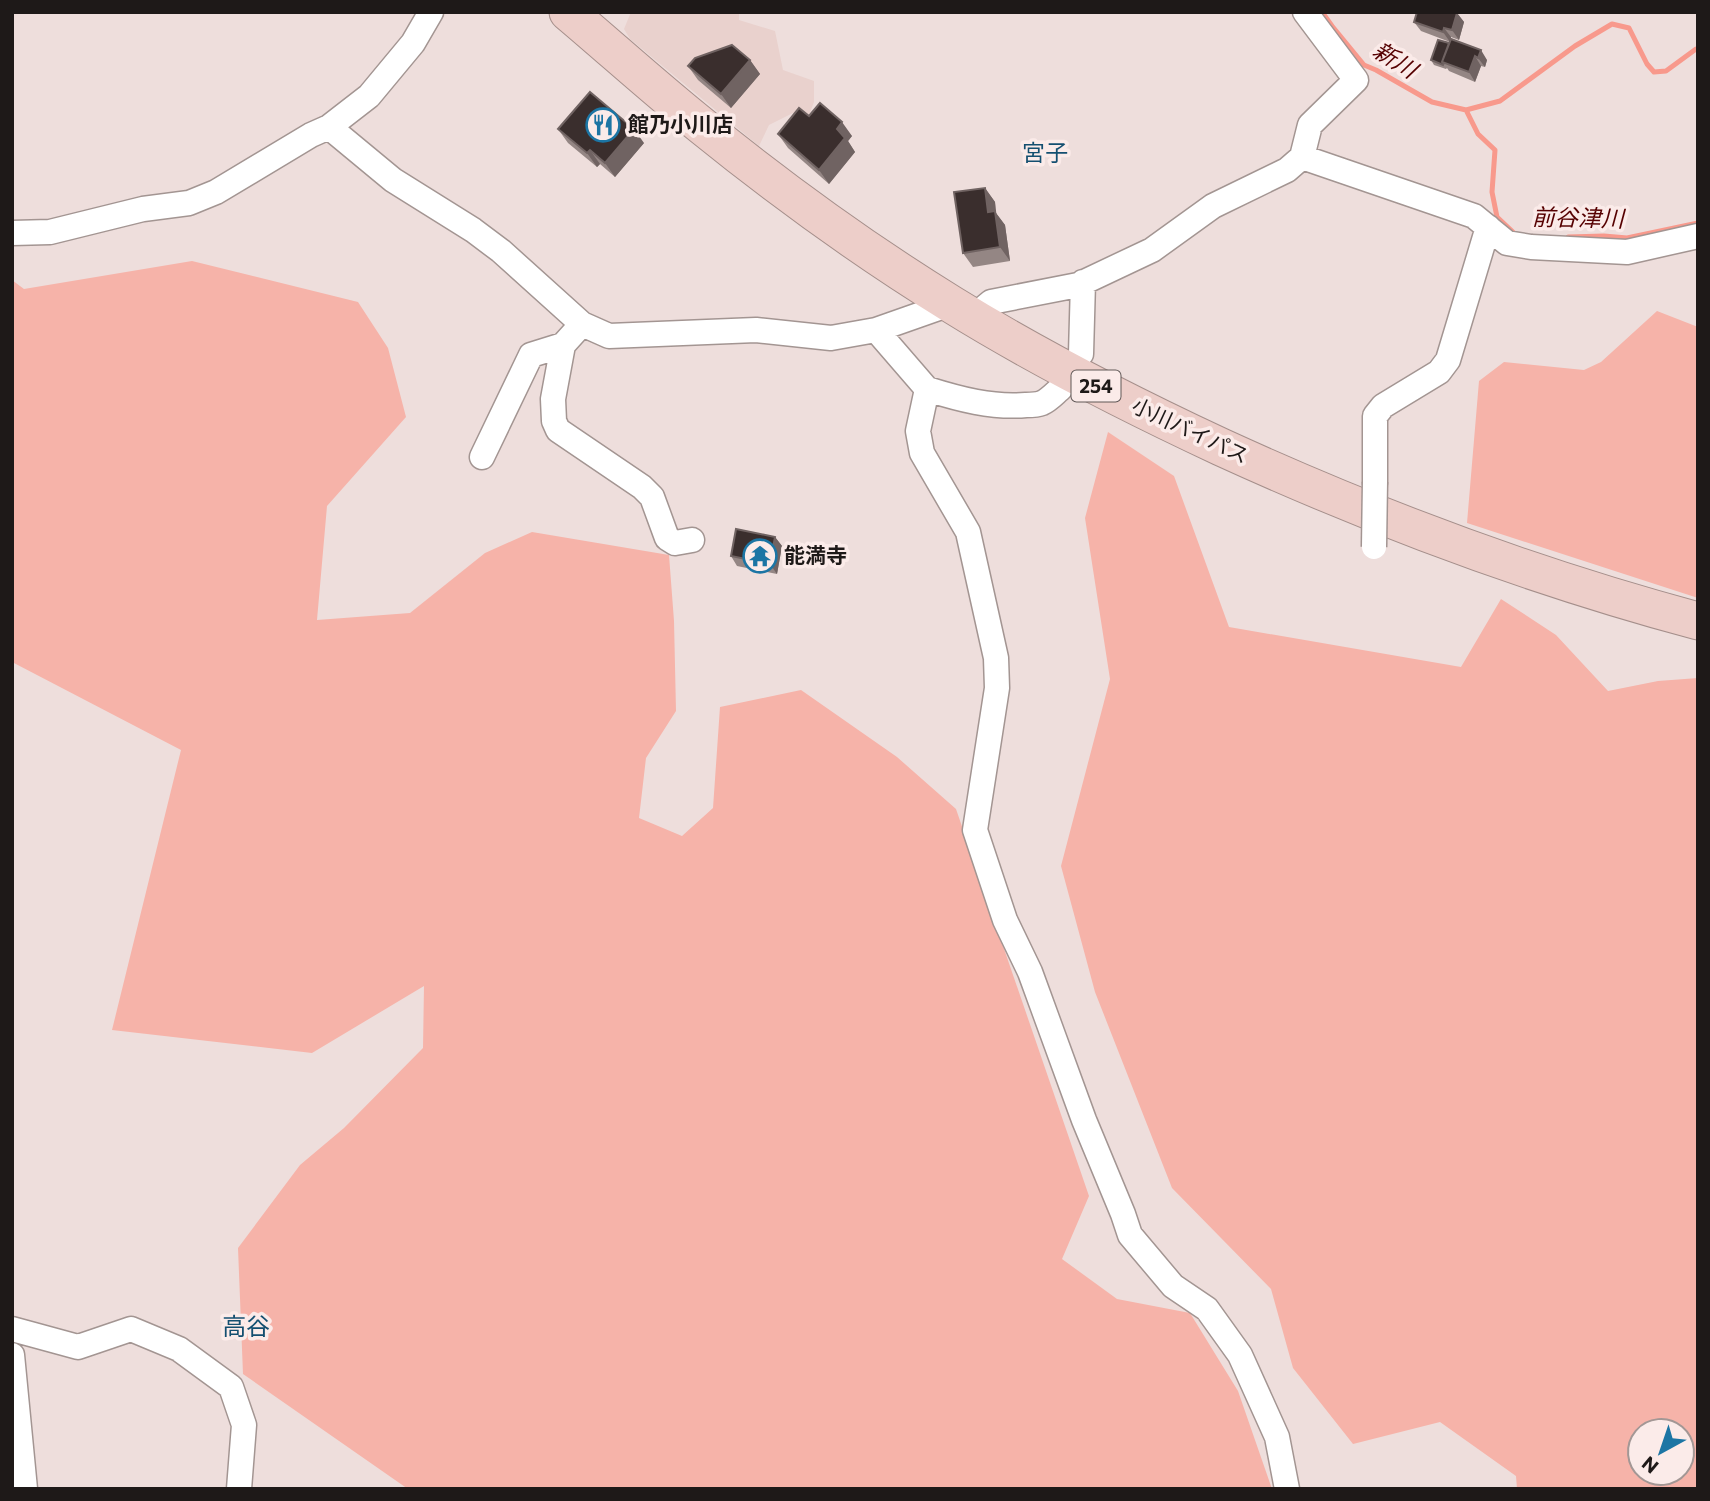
<svg xmlns="http://www.w3.org/2000/svg" width="1710" height="1501" font-family="Commissioner,'Noto Sans JP',sans-serif">
<style>
.built{fill:#e9d1cd}
.green{fill:#f6b3a9;fill-rule:evenodd}
.lines{fill:none;stroke-linecap:round;stroke-linejoin:round}
.stream{stroke:#f8998c;stroke-width:5}
.minor-casing{stroke:#a39592;stroke-width:27}
.highway-casing{stroke:#a58f8b;stroke-width:39}
.minor{stroke:#fff;stroke-width:24}
.highway{stroke:#edcec9;stroke-width:37}
.minor-bridge-casing{stroke:#a39592;stroke-width:27;stroke-linecap:butt}
.minor-bridge{stroke:#fff;stroke-width:24}
.wall{fill:#948684}
.shaded-wall{fill:#706362}
.building{fill:#3a2e2d;stroke:#706362;stroke-width:2}
.labels{text-anchor:middle;stroke-width:7;stroke-linejoin:round;paint-order:stroke}
.shield{fill:#fbebe9;stroke:#605857;stroke-width:2}
.shield-label{font-size:19px;font-weight:bold;fill:#1e1918}
.poi-label{font-size:21px;font-weight:bold;fill:#1e1918;stroke:#fbebe9;text-anchor:start}
.street-label{font-size:21px;fill:#1e1918;stroke:#fbebe9}
.water-label{font-size:23px;font-style:italic;fill:#560001;stroke:#fbebe9}
.neighbourhood-label{font-size:23px;fill:#144f70;stroke:#fbebe9}
.quarter-label{font-size:24px;fill:#144f70;stroke:#fbebe9}
</style>
<rect width="100%" height="100%" fill="#eededc"/>
<path class="built" d="M631 12H739V20L775 31 783 70 814 81V102L809 115 800 112 793 113 769 125 759 146 630 39 624 29Z"/>
<path class="green" d="M192 261 358 302 388 348 406 417 327 506 317 620 410 613 485 553 532 532 669 555 674 621 676 711 646 758 639 818 682 836 713 808 720 707 801 690 897 757 956 809 1089 1196 1062 1259 1117 1299 1190 1313 1238 1391 1272 1489H408L243 1374 238 1248 300 1165 344 1128 423 1048 424 986 312 1053 112 1030 181 750 12 662V280L24 289Z
M1657 311 1698 327V598L1467 523 1479 381 1504 362 1584 370 1601 362Z
M1108 432 1174 476 1229 627 1461 667 1501 599 1556 635 1608 691 1658 681 1698 678V1489H1517L1516 1476 1440 1422 1353 1444 1293 1368 1271 1289 1172 1188 1095 992 1061 866 1110 679 1085 518ZM1640 1431H1682V1473H1640Z"/>
<g class="lines">
<path class="stream" d="M1322 12 1332 26 1364 65 1376 70 1432 102 1466 110 1500 101 1575 46 1612 24 1629 28 1647 64 1654 72 1666 71 1696 49H1698
M1466 110 1478 134 1495 150 1492 192 1497 217 1514 233
M1568 237 1604 236 1627 238 1698 223"/>
<defs>
<path id="minor" d="M329 127 393 180 473 230 501 251 582 324 609 336 756 330 831 338 876 330 950 304
M1302 157 1474 216 1507 243 1531 247 1627 252 1698 236
M12 233 50 232 143 209 189 203 216 192 311 135 329 127 369 96 413 43 431 12
M973 317 991 302 1078 285 1152 250 1213 206 1287 170 1302 157 1310 125 1356 80 1305 12
M582 324 563 345 553 399 554 421 558 430 642 487 652 497 667 538 675 543 692 540
M876 330 927 389 918 431 922 453 968 532 996 658 997 688 975 830 1005 920 1030 972 1084 1120 1123 1214 1130 1235 1173 1286 1207 1309 1240 1355 1277 1437 1287 1489
M1081 354 1083 282
M927 389C959 399 992 408 1026 405 1031 405 1037 405 1042 403 1049 400 1054 394 1060 389
M482 457 531 355 563 345
M1375 482V416L1383 406 1439 372 1448 360 1488 227
M12 1329 78 1347 131 1329 179 1349 231 1387 244 1425 239 1489
M12 1355 25 1489"/>
<path id="highway" d="M568 12C613 50 657 90 702 126 781 190 865 251 951 304 1038 358 1129 404 1221 447 1376 518 1534 577 1698 621"/>
</defs>
<use href="#minor" class="minor-casing"/>
<use href="#highway" class="highway-casing"/>
<use href="#minor" class="minor"/>
<use href="#highway" class="highway"/>
<defs>
<path id="minor-bridge" d="M1374 547 1375 482"/>
</defs>
<use href="#minor-bridge" class="minor-bridge-casing"/>
<use href="#minor-bridge" class="minor-bridge"/>
</g>
<path class="wall" d="M1457 13 1464 22 1459 40 1451 37 1450 42 1421 31 1414 22Z
M1438 40 1487 60 1485 67 1481 66 1475 82 1449 71 1447 68 1446 69 1434 65 1431 60Z
M750 60 760 74 731 108 698 80 688 66Z
M809 116 852 136 848 141 855 152 829 184 788 148 778 134Z
M558 129 644 143 615 177 600 164 597 167 568 143Z
M985 188 995 202 996 213 1005 225 1010 261 973 267 963 253Z
M775 537 782 546 777 574 737 566 731 556Z"/>
<path class="shaded-wall" d="M1457 13 1464 22 1459 40 1452 30Z
M1444 28 1451 37 1450 42 1443 32Z
M1481 50 1487 60 1485 67 1478 58Z
M1475 56 1481 66 1475 82 1469 72Z
M750 60 760 74 731 108 721 94Z
M842 122 852 136 848 141 855 152 829 184 819 170 837 129Z
M634 129 644 143 615 177 605 163Z
M590 150 600 164 597 167 587 153Z
M985 188 995 202 996 213 1005 225 1010 261 1000 247 988 212Z
M775 537 782 546 777 574 770 564Z"/>
<path class="building" d="M1417 12H1456L1457 13 1452 30 1444 28 1443 32 1414 22Z
M1451 39 1481 50 1478 58 1475 56 1469 72 1442 62Z
M1438 40 1449 43 1442 62 1444 63 1443 65 1431 60Z
M732 45 750 60 721 94 688 66 695 58Z
M590 92 634 129 605 163 590 150 587 153 558 129Z
M820 103 842 122 837 129 845 138 819 170 778 134 799 108 809 116Z
M985 188 988 212 995 211 1000 247 963 253 954 192Z
M736 529 775 537 770 564 731 556Z"/>
<defs>
<symbol id="restaurant-ring" viewBox="-11 -11 22 22"><circle r="9.5" fill="#fbebe9" stroke="#1c75a4" stroke-width="1.5"/><path d="M-5-6h1v4h1v-4h1v4h1v-4h1v5L-1.5 .5V6h-2V.5L-5-1ZM5-6V6H3V1.5H1.5Q1.5-4 5-6Z" fill="#1c75a4"/></symbol>
<symbol id="temple-ring" viewBox="-11 -11 22 22"><circle r="9.5" fill="#fbebe9" stroke="#1c75a4" stroke-width="1.5"/><path d="M0-6L5-2H3V0L6.5 2.5H4V6H1.5V3h-3V6H-4V2.5H-6.5L-3 0V-2H-5Z" fill="#1c75a4"/></symbol>
</defs>
<g fill-rule="evenodd">
<use href="#restaurant-ring" x="584" y="106" width="38" height="38"/>
<use href="#temple-ring" x="741" y="537" width="38" height="38"/>
</g>
<g class="labels">
<rect class="shield" x="1071.5" y="370.5" width="49" height="31" rx="5"/>
<g class="shield-label">
<text x="1096" y="393">254</text>
</g>
<g class="poi-label">
<text x="628" y="132">館乃小川店</text>
<text x="784" y="563">能満寺</text>
</g>
<g class="street-label">
<text transform="translate(1190 431) rotate(25)" y="7">小川バイパス</text>
</g>
<g class="water-label">
<text transform="translate(1395 60) rotate(32)" y="8">新川</text>
<text transform="translate(1578 218) rotate(1)" y="8">前谷津川</text>
</g>
<g class="neighbourhood-label">
<text x="1045" y="161">宮子</text>
</g>
<g class="quarter-label">
<text x="246" y="1335">高谷</text>
</g>
</g>
<rect width="1710" height="1501" fill="none" stroke="#1e1918" stroke-width="28"/>
<g transform="translate(1661 1452) rotate(220)"><circle r="33" fill="#fbebe9" stroke="#a39795" stroke-width="2"/>
<path d="M0-5L12 26L0 18L-12 26Z" fill="#1c75a4"/>
<text y="-10" font-size="19" font-weight="bold" text-anchor="middle" fill="#1e1918">N</text>
</g>
</svg>
